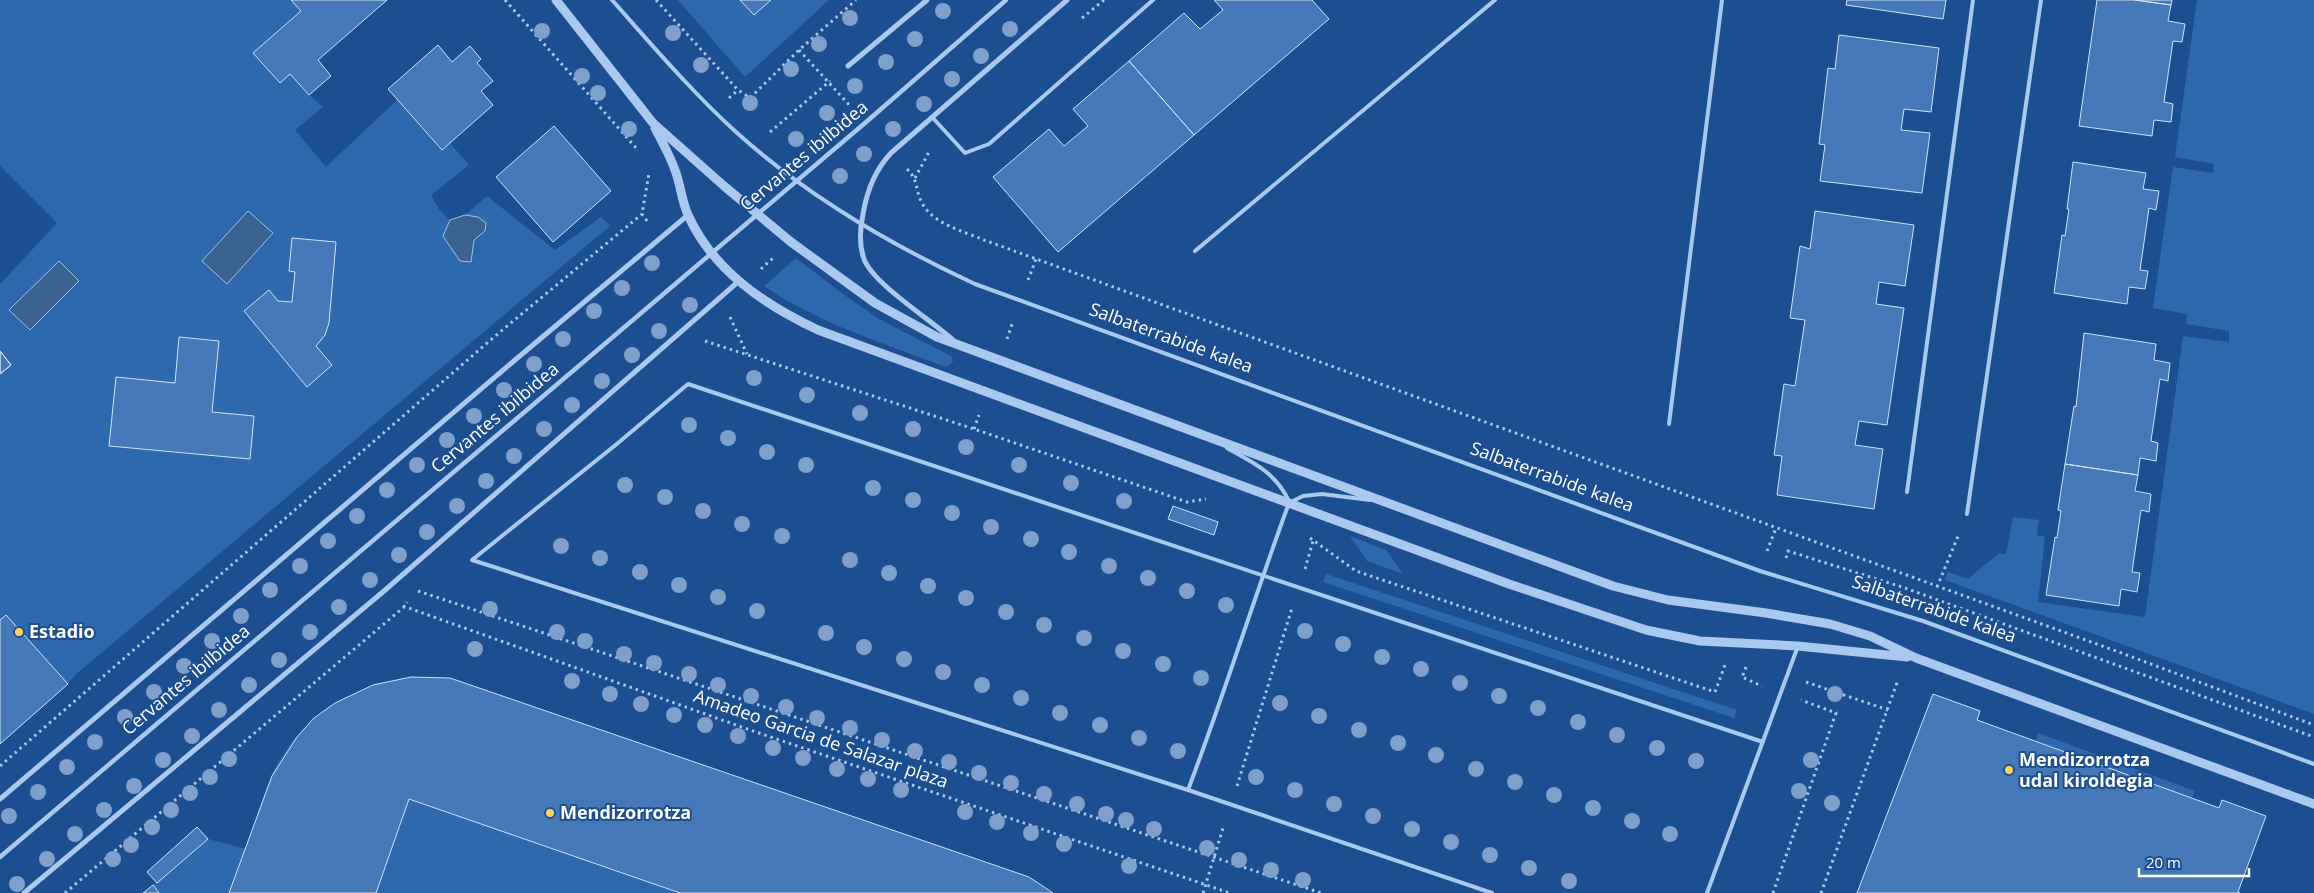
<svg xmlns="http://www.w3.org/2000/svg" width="2314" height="893" font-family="'Open Sans',sans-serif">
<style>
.green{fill:#2e69ad}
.water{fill:#3c6290;stroke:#9cc4f0}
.building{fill:#4478b7;stroke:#cfe3fa}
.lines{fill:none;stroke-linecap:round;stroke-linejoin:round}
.path{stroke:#a9c9ee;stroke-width:3;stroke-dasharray:2.5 4;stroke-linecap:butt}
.service{stroke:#a9c9ee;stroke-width:4}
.pedestrian{stroke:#a9c9ee;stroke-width:4.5}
.minor{stroke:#a9c9ee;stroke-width:5}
.tertiary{stroke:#a9c9ee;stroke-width:9}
.tree{fill:#7ea0ca}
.poi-dot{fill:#ffd166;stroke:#1b4f8f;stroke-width:2}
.labels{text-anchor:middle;stroke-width:4;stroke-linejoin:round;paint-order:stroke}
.street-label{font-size:18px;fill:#fff;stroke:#1b4f8f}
.poi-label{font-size:18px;font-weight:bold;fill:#fff;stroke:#1b4f8f;text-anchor:start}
</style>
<rect width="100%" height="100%" fill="#1b4f8f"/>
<path class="green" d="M0 0H291L301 11 253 53 280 83 290 74 309 95 323 107 295 130 326 167 397 100 442 150 450 143 469 165 431 195 438 208 450 220 443 236 471 261 474 240 485 231 478 217 465 215 487 196 555 250 601 217 610 226 75 675 68 684 0 744V284L57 223 0 166Z
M678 0H740L754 15 771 0H829L745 77Z
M2197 0H2314V714L1945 580 1948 572 1968 579 1999 553 2006 554 2013 517 2039 520 2037 535 2045 537 2038 602 2145 617 2183 336 2229 342V331L2186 324 2187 314 2153 308 2173 167 2213 173 2214 164 2175 157Z
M796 258 847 297 879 319 951 356 953 362 946 367C883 343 820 324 764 286Z
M1350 536 1386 550 1403 574 1367 561Z
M1326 574 1731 708 1737 710 1734 718 1323 582Z
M411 677 450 678 1053 893H159L153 885 208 839 246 849C255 825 261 800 271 777 297 719 350 686 411 677Z
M2038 733 2195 791 2192 798 2036 741Z"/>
<path class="water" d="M248 211 273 233 227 284 202 261Z
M465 215 478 217 486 223 485 231 474 240 471 262 460 261 443 236 450 220Z
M59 261 79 281 30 330 9 310Z"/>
<path class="building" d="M291 0H387L318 60 331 76 309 95 290 74 280 83 253 53 301 11Z
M740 0H771L754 15Z
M1214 0H1312L1329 19 1194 135 1129 61 1184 13 1200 29 1223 10Z
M1847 0H1946L1943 19 1846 5Z
M2097 0H2135L2171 5 2168 21 2185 24 2182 42 2173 41 2164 102 2173 104 2171 122 2154 120 2152 136 2079 126Z
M2135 0H2172L2171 5Z
M1839 35 1939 48 1931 112 1904 109 1901 130 1930 133 1922 193 1820 181 1825 145 1819 144 1828 68 1835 69Z
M438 45 452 62 470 46 481 59 477 63 493 81 481 91 493 105 442 150 388 89Z
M1129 61 1194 135 1058 252 993 177 1049 129 1064 146 1088 126 1073 109Z
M554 126 611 191 553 242 496 177Z
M2073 162 2146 173 2143 189 2159 191 2156 210 2149 208 2140 270 2148 271 2145 289 2129 287 2127 304 2054 293 2062 235 2065 236 2069 209H2067Z
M1815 211 1914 225 1905 286 1879 282 1876 304 1904 308 1887 425 1859 421 1855 445 1883 449 1874 509 1777 495 1782 456 1774 455 1784 384 1795 386 1805 320 1790 318 1800 246 1810 249Z
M292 238 336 242 329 323 325 335 316 346 332 365 307 387 244 311 269 290 278 301 292 302 295 272 289 271Z
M2084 333 2156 344 2154 360 2170 363 2168 381 2160 379 2151 441 2158 443 2156 461 2140 458 2138 475 2065 464 2074 406 2076 407Z
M179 337 219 341 212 412 254 416 250 459 109 446 116 377 175 383Z
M0 351 11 365 0 374Z
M0 351 11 365 0 374Z
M2065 464 2138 475 2135 491 2151 494 2149 512 2141 510 2132 572 2140 573 2137 592 2121 589 2119 606 2046 595 2055 537 2057 538 2061 511 2058 510Z
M1173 506 1218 522 1214 535 1168 519Z
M6 615 68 684 0 744V620Z
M411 677 450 678 1029 877 1053 893H680L409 799 376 893H229L272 776 297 737 314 718 335 703 373 685Z
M1933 694 1980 711 1977 720 2219 808 2222 800 2266 816 2238 892 2240 893H1857Z
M197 827 208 839 157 883 147 872Z
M153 885 159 893H143Z"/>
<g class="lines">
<path class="path" d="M505 0 637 149
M656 0 738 90 750 98 799 50 856 0
M1082 18 1104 0
M799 50 851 107
M729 98 738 90
M770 132 830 81
M907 169C919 181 915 190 922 203 933 224 963 231 984 240L2116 651 2314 725
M915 178 929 152
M647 221 642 214 649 173
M761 269 773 258
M1028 280 1036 259
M730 317 747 354
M1007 339 1013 321
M705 341 974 429 1187 502 1206 499
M974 429 979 415
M1310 538 1356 571 1715 692 1725 665
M1767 551 1776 528
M1786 558 1788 551 1905 588 2314 737
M1305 569 1313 541
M1937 587 1959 534
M418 591 1321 893
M403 606 750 730 1230 893
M1746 667 1742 677 1762 686
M1806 682 1888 710
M0 766 494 337 642 214
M1237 786 1292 608
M65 893 404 607 407 602
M1203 893 1224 825
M1773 893 1836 713 1801 700
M1821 893 1898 680"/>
<path class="service" d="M612 0C652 45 692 92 736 132 807 196 889 244 975 284L1760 571 1923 621 2314 764
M932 117 965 153 989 144 1153 0
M1195 251 1495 0
M1669 424 1722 0
M1227 448C1254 463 1275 472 1289 501
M1907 492 1973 0
M1967 514 2041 0
M1188 790C1224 695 1254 598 1289 503L1303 496 1322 494 1370 500
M1492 893 1188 790 472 560 618 443 688 384 1763 742
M1707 893 1798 646"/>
<path class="pedestrian" d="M0 857 865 123 1006 0"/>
<path class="minor" d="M848 66 927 0
M954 341C933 321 873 284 864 259 859 245 860 228 863 214 867 190 875 170 891 153L1067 0
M0 799 515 360 688 215
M24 893 384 591 739 281"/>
<path class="tertiary" d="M556 0 653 123 724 186 791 242 875 303 937 337 1613 586 1668 600 1766 613 1830 624 1870 636 1916 658 2314 804
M655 128C662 142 671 157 676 173 681 187 682 203 689 217 714 271 765 305 818 330L1509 584 1646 630 1700 641 1798 646 1907 657"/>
</g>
<g class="tree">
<circle cx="943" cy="11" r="8"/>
<circle cx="850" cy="18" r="8"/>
<circle cx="1010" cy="29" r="8"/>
<circle cx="542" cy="31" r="8"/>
<circle cx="673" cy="33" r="8"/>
<circle cx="915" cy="39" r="8"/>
<circle cx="819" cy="44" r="8"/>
<circle cx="981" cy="56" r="8"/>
<circle cx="886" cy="62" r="8"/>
<circle cx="701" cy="65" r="8"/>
<circle cx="791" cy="69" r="8"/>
<circle cx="582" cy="76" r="8"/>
<circle cx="952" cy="79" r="8"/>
<circle cx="855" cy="86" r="8"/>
<circle cx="598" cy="93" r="8"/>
<circle cx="750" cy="103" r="8"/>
<circle cx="924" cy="104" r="8"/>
<circle cx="827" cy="113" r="8"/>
<circle cx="629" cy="129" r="8"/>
<circle cx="893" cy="129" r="8"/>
<circle cx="796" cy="139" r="8"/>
<circle cx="864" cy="154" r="8"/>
<circle cx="840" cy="176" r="8"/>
<circle cx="652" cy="263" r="8"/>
<circle cx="622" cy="288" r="8"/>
<circle cx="690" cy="305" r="8"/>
<circle cx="594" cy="311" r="8"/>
<circle cx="659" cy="331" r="8"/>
<circle cx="563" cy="339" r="8"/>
<circle cx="632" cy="355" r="8"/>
<circle cx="534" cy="364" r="8"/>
<circle cx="754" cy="378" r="8"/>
<circle cx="602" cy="381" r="8"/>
<circle cx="504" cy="390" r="8"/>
<circle cx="807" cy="395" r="8"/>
<circle cx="572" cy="405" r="8"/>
<circle cx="860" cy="413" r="8"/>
<circle cx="474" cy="416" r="8"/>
<circle cx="689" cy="425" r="8"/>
<circle cx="544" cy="429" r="8"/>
<circle cx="913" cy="429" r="8"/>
<circle cx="728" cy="438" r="8"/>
<circle cx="447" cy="440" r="8"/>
<circle cx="966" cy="447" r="8"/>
<circle cx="767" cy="452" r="8"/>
<circle cx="514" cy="456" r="8"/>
<circle cx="417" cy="465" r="8"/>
<circle cx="806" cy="465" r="8"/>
<circle cx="1019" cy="465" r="8"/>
<circle cx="486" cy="481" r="8"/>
<circle cx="1071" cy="483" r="8"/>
<circle cx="625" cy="485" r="8"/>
<circle cx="873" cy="488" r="8"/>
<circle cx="387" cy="490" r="8"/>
<circle cx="665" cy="497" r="8"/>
<circle cx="913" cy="500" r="8"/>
<circle cx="1124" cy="501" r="8"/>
<circle cx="457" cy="506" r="8"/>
<circle cx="703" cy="511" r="8"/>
<circle cx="952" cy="513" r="8"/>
<circle cx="357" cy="516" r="8"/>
<circle cx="742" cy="524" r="8"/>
<circle cx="991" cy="527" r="8"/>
<circle cx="427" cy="532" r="8"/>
<circle cx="782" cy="536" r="8"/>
<circle cx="1031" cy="539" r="8"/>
<circle cx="328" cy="541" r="8"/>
<circle cx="561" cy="546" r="8"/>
<circle cx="1069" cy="552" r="8"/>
<circle cx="399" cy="555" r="8"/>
<circle cx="600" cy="558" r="8"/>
<circle cx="850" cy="560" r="8"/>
<circle cx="300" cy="566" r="8"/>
<circle cx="1109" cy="566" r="8"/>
<circle cx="640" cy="572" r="8"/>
<circle cx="889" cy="573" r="8"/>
<circle cx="1148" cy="578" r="8"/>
<circle cx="370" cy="580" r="8"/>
<circle cx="679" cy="585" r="8"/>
<circle cx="928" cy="586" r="8"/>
<circle cx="270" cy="590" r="8"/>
<circle cx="1187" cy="591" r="8"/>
<circle cx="718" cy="597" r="8"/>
<circle cx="966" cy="598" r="8"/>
<circle cx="1226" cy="605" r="8"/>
<circle cx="339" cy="607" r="8"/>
<circle cx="490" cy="609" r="8"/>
<circle cx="757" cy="611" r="8"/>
<circle cx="1006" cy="612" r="8"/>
<circle cx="241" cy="616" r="8"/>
<circle cx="1044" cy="625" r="8"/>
<circle cx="1305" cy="631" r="8"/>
<circle cx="310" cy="632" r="8"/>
<circle cx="557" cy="632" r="8"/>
<circle cx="826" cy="633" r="8"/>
<circle cx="1084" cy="638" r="8"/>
<circle cx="212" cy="641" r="8"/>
<circle cx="585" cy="641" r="8"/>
<circle cx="1343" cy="644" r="8"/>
<circle cx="864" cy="647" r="8"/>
<circle cx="475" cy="649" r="8"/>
<circle cx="1123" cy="651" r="8"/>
<circle cx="624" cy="654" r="8"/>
<circle cx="1382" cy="657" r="8"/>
<circle cx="904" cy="659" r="8"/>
<circle cx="279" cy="660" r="8"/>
<circle cx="654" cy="663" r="8"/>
<circle cx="1163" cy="664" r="8"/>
<circle cx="184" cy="666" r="8"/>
<circle cx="1421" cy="669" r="8"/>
<circle cx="943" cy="672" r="8"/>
<circle cx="689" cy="674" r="8"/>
<circle cx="1201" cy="678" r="8"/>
<circle cx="572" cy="681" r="8"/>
<circle cx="1460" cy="683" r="8"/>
<circle cx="249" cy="685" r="8"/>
<circle cx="718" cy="685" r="8"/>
<circle cx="982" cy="685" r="8"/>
<circle cx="154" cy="692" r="8"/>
<circle cx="610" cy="694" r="8"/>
<circle cx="1835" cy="694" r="8"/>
<circle cx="751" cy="696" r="8"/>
<circle cx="1499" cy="696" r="8"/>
<circle cx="1021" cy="698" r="8"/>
<circle cx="1280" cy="703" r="8"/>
<circle cx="641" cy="704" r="8"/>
<circle cx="786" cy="707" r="8"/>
<circle cx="1538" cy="708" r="8"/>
<circle cx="219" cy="710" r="8"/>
<circle cx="1060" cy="713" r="8"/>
<circle cx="674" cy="715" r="8"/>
<circle cx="1319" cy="716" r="8"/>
<circle cx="125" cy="717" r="8"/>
<circle cx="817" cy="718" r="8"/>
<circle cx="1578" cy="722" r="8"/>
<circle cx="705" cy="725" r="8"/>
<circle cx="1100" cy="725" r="8"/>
<circle cx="850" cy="728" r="8"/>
<circle cx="1359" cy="730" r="8"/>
<circle cx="1617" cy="735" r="8"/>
<circle cx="192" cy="736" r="8"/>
<circle cx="738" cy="736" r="8"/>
<circle cx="1139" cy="738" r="8"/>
<circle cx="882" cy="740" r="8"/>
<circle cx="95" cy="742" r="8"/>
<circle cx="1398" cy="743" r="8"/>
<circle cx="773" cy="748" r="8"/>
<circle cx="1657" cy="748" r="8"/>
<circle cx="915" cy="751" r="8"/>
<circle cx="1178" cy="751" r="8"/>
<circle cx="1436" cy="755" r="8"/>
<circle cx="803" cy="758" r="8"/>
<circle cx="229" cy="759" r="8"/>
<circle cx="163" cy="760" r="8"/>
<circle cx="1811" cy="760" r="8"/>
<circle cx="1696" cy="761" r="8"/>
<circle cx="949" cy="762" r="8"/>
<circle cx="67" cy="767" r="8"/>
<circle cx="837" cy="769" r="8"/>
<circle cx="1476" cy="769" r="8"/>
<circle cx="979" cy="773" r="8"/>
<circle cx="210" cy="777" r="8"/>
<circle cx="1256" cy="777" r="8"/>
<circle cx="868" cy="779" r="8"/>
<circle cx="1515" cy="782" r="8"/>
<circle cx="1011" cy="783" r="8"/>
<circle cx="134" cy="786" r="8"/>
<circle cx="901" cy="790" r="8"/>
<circle cx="1295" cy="790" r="8"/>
<circle cx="1799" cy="791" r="8"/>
<circle cx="38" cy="792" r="8"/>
<circle cx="190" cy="793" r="8"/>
<circle cx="1044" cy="794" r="8"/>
<circle cx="1554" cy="795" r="8"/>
<circle cx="1832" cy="803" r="8"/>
<circle cx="1077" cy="804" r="8"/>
<circle cx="1334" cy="804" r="8"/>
<circle cx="1593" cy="808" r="8"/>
<circle cx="104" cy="810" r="8"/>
<circle cx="171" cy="810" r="8"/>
<circle cx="965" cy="812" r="8"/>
<circle cx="1106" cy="814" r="8"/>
<circle cx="9" cy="816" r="8"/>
<circle cx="1373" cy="816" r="8"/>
<circle cx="1126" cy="820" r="8"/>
<circle cx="1632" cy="821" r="8"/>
<circle cx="997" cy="822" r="8"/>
<circle cx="152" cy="827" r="8"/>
<circle cx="1154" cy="829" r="8"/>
<circle cx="1412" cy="829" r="8"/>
<circle cx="1031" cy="833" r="8"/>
<circle cx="75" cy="834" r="8"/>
<circle cx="1670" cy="834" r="8"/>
<circle cx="1451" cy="842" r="8"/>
<circle cx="1064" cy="844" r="8"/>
<circle cx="131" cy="845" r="8"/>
<circle cx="1207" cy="848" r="8"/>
<circle cx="1490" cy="855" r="8"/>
<circle cx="47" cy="859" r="8"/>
<circle cx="113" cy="859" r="8"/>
<circle cx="1239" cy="860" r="8"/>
<circle cx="1129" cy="866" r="8"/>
<circle cx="1529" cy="868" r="8"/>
<circle cx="1271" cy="870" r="8"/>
<circle cx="1303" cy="880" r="8"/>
<circle cx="1569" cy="881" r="8"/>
<circle cx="17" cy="884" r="8"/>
</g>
<g class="poi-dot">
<circle cx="19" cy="632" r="5"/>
<circle cx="2009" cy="770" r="5"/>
<circle cx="550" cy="813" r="5"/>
</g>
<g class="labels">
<g class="street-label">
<text transform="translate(804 156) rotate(-40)" y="6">Cervantes ibilbidea</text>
<text transform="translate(1171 338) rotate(20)" y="6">Salbaterrabide kalea</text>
<text transform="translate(495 418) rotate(-40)" y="6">Cervantes ibilbidea</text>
<text transform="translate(1552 477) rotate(20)" y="6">Salbaterrabide kalea</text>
<text transform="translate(1934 609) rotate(19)" y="6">Salbaterrabide kalea</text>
<text transform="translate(186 680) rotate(-40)" y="6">Cervantes ibilbidea</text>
<text transform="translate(821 739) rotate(19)" y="6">Amadeo Garcia de Salazar plaza</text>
</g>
<g class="poi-label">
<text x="29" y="638">Estadio</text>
<text x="2019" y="766">Mendizorrotza<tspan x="2019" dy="21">udal kiroldegia</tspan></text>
<text x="560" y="819">Mendizorrotza</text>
</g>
</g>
<path d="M2139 868v8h110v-8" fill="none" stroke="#ffffff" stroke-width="2.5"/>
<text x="2146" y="868" font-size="15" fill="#ffffff" stroke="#1b4f8f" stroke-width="4" paint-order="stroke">20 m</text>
</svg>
